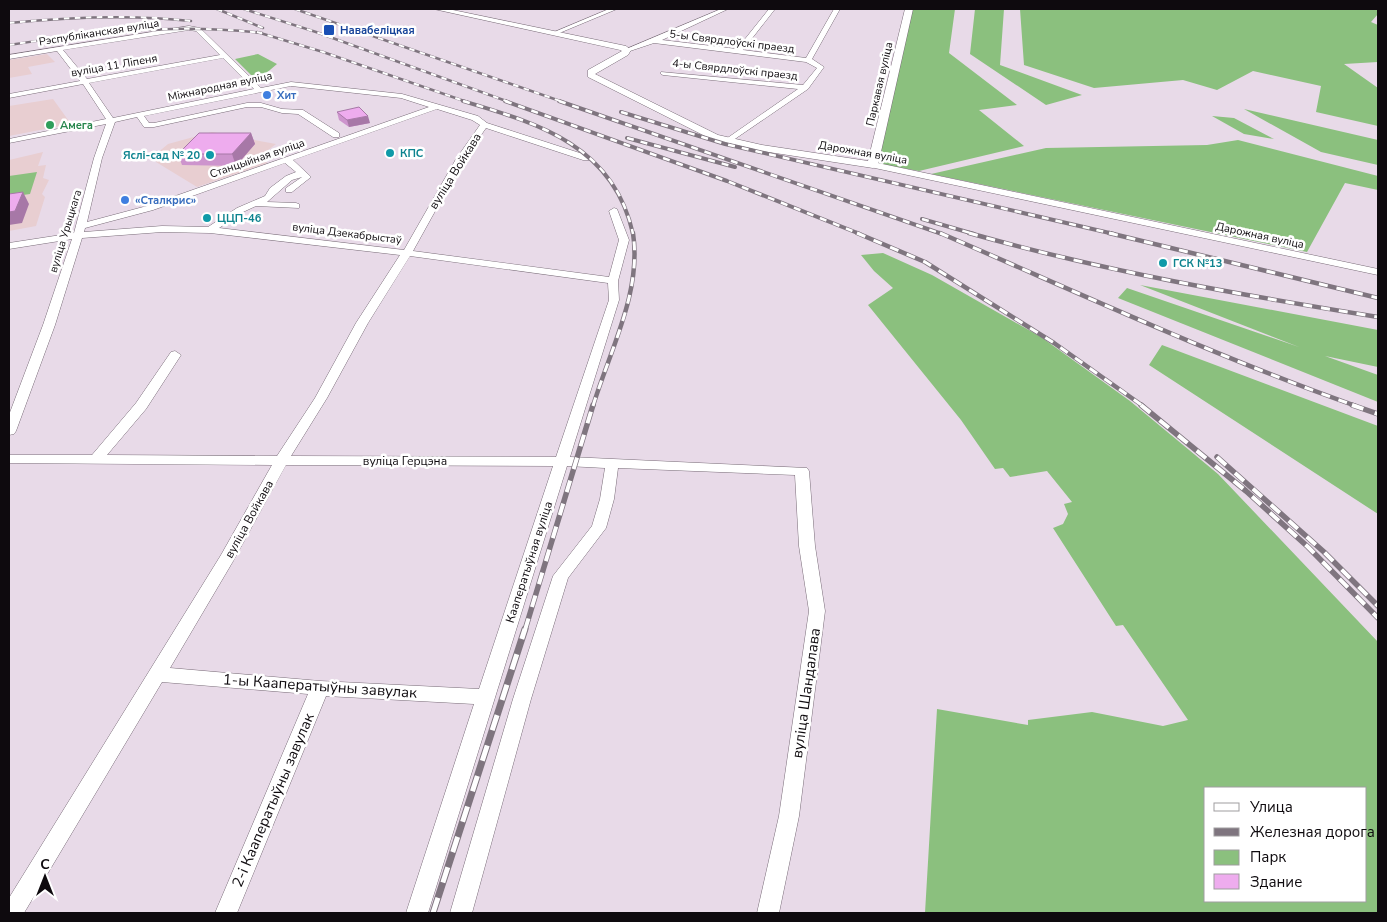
<svg xmlns="http://www.w3.org/2000/svg" width="1387" height="922" font-family="'Nunito Sans',sans-serif">
<style>
.education{fill:#e8ced1}
.green{fill:#8bc07e;fill-rule:evenodd}
.lines{fill:none;stroke-linecap:round;stroke-linejoin:round}
.minor-casing{stroke:#796c78;stroke-width:1}
.tertiary-casing{stroke:#796c78;stroke-width:1}
.minor{fill:#fff;fill-rule:evenodd}
.tertiary{fill:#fff;fill-rule:evenodd}
.rail-far4-casing{stroke:#7f757f;stroke-width:2.5}
.rail-far3-casing{stroke:#7f757f;stroke-width:4}
.rail-far2-casing{stroke:#7f757f;stroke-width:4.5}
.rail-far1-casing{stroke:#7f757f;stroke-width:5.5}
.rail-casing{stroke:#7f757f;stroke-width:7}
.rail-far4{stroke:#fff;stroke-width:2;stroke-dasharray:5.5;stroke-linecap:butt}
.rail-far3{stroke:#fff;stroke-width:2.5;stroke-dasharray:7;stroke-linecap:butt}
.rail-far2{stroke:#fff;stroke-width:3;stroke-dasharray:9;stroke-linecap:butt}
.rail-far1{stroke:#fff;stroke-width:4;stroke-dasharray:12;stroke-linecap:butt}
.rail{stroke:#fff;stroke-width:5;stroke-dasharray:16;stroke-linecap:butt}
.wall{fill:#cd94cd}
.shaded-wall{fill:#a778a7}
.building{fill:#eeacee;stroke:#a778a7}
.transit-dot{fill:#1a4fb4;stroke:#fff;stroke-width:2}
.shop-dot{fill:#3f7fe0;stroke:#fff;stroke-width:2}
.leisure-dot{fill:#2e9e5b;stroke:#fff;stroke-width:2}
.culture-dot{fill:#0f9aa8;stroke:#fff;stroke-width:2}
.labels{text-anchor:middle;stroke-width:5;stroke-linejoin:round;paint-order:stroke}
.far-transit-label{font-size:11px;font-weight:bold;fill:#164399;stroke:#fff;text-anchor:start}
.far-street-label{font-size:11px;fill:#0e0a0e;stroke:#fff}
.far-shop-label{font-size:11px;font-weight:bold;fill:#366cbe;stroke:#fff;text-anchor:start}
.far-leisure-label{font-size:11px;font-weight:bold;fill:#27864d;stroke:#fff;text-anchor:start}
.far-culture-label{font-size:11px;font-weight:bold;fill:#0d838f;stroke:#fff;text-anchor:start}
.street-label{font-size:12px;fill:#0e0a0e;stroke:#fff}
.near-street-label{font-size:15px;fill:#0e0a0e;stroke:#fff}
</style>
<rect width="100%" height="100%" fill="#e8dae8"/>
<path class="education" d="M47 54 55 62 28 67 32 74 9 78V60Z
M53 99 71 124 9 136V106Z
M212 132 276 144 258 158 268 163 197 187 156 162V154L168 144Z
M43 152 38 166 46 165 43 178 49 180 42 194 45 197 36 226 9 231V160Z"/>
<path class="green" d="M912 9H955L949 53 1017 105 979 110 1024 146 919 171 878 164Z
M975 9H1004L1000 65 1082 95 1046 105 970 54Z
M1020 9H1378V14L1371 22 1378 25V62L1344 64 1378 88V126L1316 112 1321 86 1253 71 1217 90 1183 80 1094 88 1024 65Z
M258 54 277 64 257 81 235 59Z
M1244 109 1378 140V165L1321 152Z
M1212 116 1234 118 1274 139 1244 134Z
M1238 140 1378 176V190L1345 183 1307 252 931 174 1046 148 1207 145Z
M37 172 30 194 9 197V176Z
M883 253 932 275 1041 337 1130 401 1218 474 1378 642V913H925L937 709 1028 725V720L1092 712 1163 726 1188 720 1123 625 1116 626 1053 528 1063 524 1068 514 1064 504 1072 502 1047 471 1010 477 1003 468 995 469 961 420 868 305 893 288 874 271 861 255ZM1206 788H1366V901H1206Z
M1140 285 1378 330V367L1325 356 1378 375V402L1118 298 1127 288 1299 347Z
M1162 345 1378 426V514L1149 365Z"/>
<g class="lines">
<defs>
<path id="minor" d="M609 9H617L557 34 552 33Z
M721 9H728L662 40 737 49 769 9H775L743 50 806 58 834 9H840L812 59 824 67 808 89 729 143 725 141 726 139 798 89 663 75 661 74V72L803 85 817 68 806 62 654 43 627 52 624 50Z
M189 26 200 28 261 88 291 82 402 94 478 116 487 123 589 156V160H583L486 128 464 159 413 251 609 277 619 240 609 211 614 208 617 209 629 240 618 281 619 300 570 457 807 468 809 471 815 546 825 611 799 816 779 913H757L779 816 809 611 799 546 795 475 618 468 614 499 606 528 568 578 531 699 472 913H450L513 699 553 576 592 526 600 499 605 468 567 466 428 913H406L474 704 326 696 237 913H215L308 694 162 682 24 913H9V898L221 555 272 465 9 463V455H92L136 403 171 352 175 351 181 355 146 409 107 455 277 456 315 398 356 323 400 255 210 233 162 232 82 238 55 325 16 431 14 434 9 435V415L43 325 72 239 9 249V243L74 233 94 158 106 124 9 143V139L106 119 83 84 9 98V94L80 81 57 51 9 59V55ZM189 30 196 31 220 55 87 79 63 50ZM223 58 254 89 113 118 89 83ZM291 86 401 98 429 107 147 206 87 222 102 158 115 122 137 117 144 127H154L247 107H261L282 113 298 114 333 137H339V133L303 110 282 109 261 103H247L154 123H149L144 116ZM437 109 472 120 480 125 456 159 404 250 219 228 243 212 256 206 299 208V204L296 203 267 202 292 180 302 177 286 188V192H292L311 177 293 160ZM285 163 296 172 286 176 270 188 265 196 237 208 208 227 162 226 84 232 85 228 153 210ZM410 256 608 283 609 300 556 457 291 456 327 398 368 323ZM286 465 553 466 479 689 320 681 170 668 232 563Z
M873 162 1378 269V275L870 167V163Z"/>
<path id="tertiary" d="M434 9H448L626 46 631 50 628 55 595 74 718 135 762 145 868 161 905 9H913L878 165 873 168 762 151 711 139 588 77V70L622 51 620 50Z"/>
</defs>
<use href="#minor" class="minor-casing"/>
<use href="#tertiary" class="tertiary-casing"/>
<use href="#minor" class="minor"/>
<use href="#tertiary" class="tertiary"/>
<defs>
<path id="rail-far4" d="M217 9 263 28
M244 9 316 32 509 102
M295 9 563 102
M9 23C70 17 130 14 191 21
M257 32 323 52 467 102
M9 45C94 32 176 23 262 33"/>
<path id="rail-far3" d="M463 101C540 124 614 146 633 234
M505 101 727 181 860 234
M559 101 942 234
M621 112 725 144 1114 234
M627 138 735 167
M922 219 974 234"/>
<path id="rail-far2" d="M857 233 925 262 1054 343 1143 406
M940 233C1077 292 1214 356 1356 406
M969 233C1103 271 1241 295 1378 317
M1109 233 1378 298
M593 406C610 350 642 292 633 233"/>
<path id="rail-far1" d="M1141 405 1246 491 1308 547 1378 618
M1352 405 1378 414
M1217 457 1324 552 1378 606
M525 630 593 405"/>
<path id="rail" d="M433 913 525 629"/>
</defs>
<use href="#rail-far4" class="rail-far4-casing"/>
<use href="#rail-far3" class="rail-far3-casing"/>
<use href="#rail-far2" class="rail-far2-casing"/>
<use href="#rail-far1" class="rail-far1-casing"/>
<use href="#rail" class="rail-casing"/>
<use href="#rail-far4" class="rail-far4"/>
<use href="#rail-far3" class="rail-far3"/>
<use href="#rail-far2" class="rail-far2"/>
<use href="#rail-far1" class="rail-far1"/>
<use href="#rail" class="rail"/>
</g>
<path class="wall" d="M337 112 370 123 349 127 339 120Z
M251 133 255 144 236 166 182 165 178 154Z"/>
<path class="shaded-wall" d="M368 116 370 123 349 127 347 120Z
M251 133 255 144 236 166 232 154Z
M23 192 29 204 22 223 9 225V212Z"/>
<path class="building" d="M359 107 368 116 347 120 337 112Z
M199 133H251L232 154H178Z
M23 192 15 211 9 212V194Z"/>
<rect class="transit-dot" x="323" y="24" width="12" height="12" rx="2.5"/>
<g class="shop-dot">
<circle cx="267" cy="95" r="5"/>
<circle cx="125" cy="200" r="5"/>
</g>
<circle class="leisure-dot" cx="50" cy="125" r="5"/>
<g class="culture-dot">
<circle cx="390" cy="153" r="5"/>
<circle cx="210" cy="155" r="5"/>
<circle cx="207" cy="218" r="5"/>
<circle cx="1163" cy="263" r="5"/>
</g>
<g class="labels">
<g class="far-transit-label">
<text x="340" y="34">Навабеліцкая</text>
</g>
<g class="far-street-label">
<text transform="translate(99 32) rotate(-9)" y="4">Рэспубліканская вуліца</text>
<text transform="translate(732 41) rotate(7)" y="4">5-ы Свярдлоўскі праезд</text>
<text transform="translate(114 65) rotate(-10)" y="4">вуліца 11 Ліпеня</text>
<text transform="translate(735 69) rotate(6)" y="4">4-ы Свярдлоўскі праезд</text>
<text transform="translate(879 84) rotate(-77)" y="4">Паркавая вуліца</text>
<text transform="translate(220 86) rotate(-12)" y="4">Міжнародная вуліца</text>
<text transform="translate(863 152) rotate(10)" y="4">Дарожная вуліца</text>
<text transform="translate(257 158) rotate(-19)" y="4">Станцыйная вуліца</text>
<text transform="translate(65 231) rotate(-73)" y="4">вуліца Урыцкага</text>
<text transform="translate(347 233) rotate(7)" y="4">вуліца Дзекабрыстаў</text>
<text transform="translate(1260 235) rotate(12)" y="4">Дарожная вуліца</text>
</g>
<g class="far-shop-label">
<text x="277" y="99">Хит</text>
<text x="135" y="204">«Сталкрис»</text>
</g>
<g class="far-leisure-label">
<text x="60" y="129">Амега</text>
</g>
<g class="far-culture-label">
<text x="400" y="157">КПС</text>
<text x="200" y="159" text-anchor="end">Яслі-сад № 20</text>
<text x="217" y="222">ЦЦП-46</text>
<text x="1173" y="267">ГСК №13</text>
</g>
<g class="street-label">
<text transform="translate(455 171) rotate(-58)" y="4">вуліца Войкава</text>
<text x="405" y="465">вуліца Герцэна</text>
<text transform="translate(249 519) rotate(-61)" y="4">вуліца Войкава</text>
<text transform="translate(529 562) rotate(-72)" y="4">Кааператыўная вуліца</text>
</g>
<g class="near-street-label">
<text transform="translate(320 686) rotate(4)" y="5">1-ы Кааператыўны завулак</text>
<text transform="translate(806 693) rotate(-82)" y="5">вуліца Шандалава</text>
<text transform="translate(273 800) rotate(-67)" y="5">2-і Кааператыўны завулак</text>
</g>
</g>
<rect width="1387" height="922" fill="none" stroke="#0e0a0e" stroke-width="20"/>
<rect x="1204" y="787" width="162" height="115" fill="#ffffff" stroke="#9f9d9f"/>
<rect x="1214" y="803" width="25" height="8" fill="#ffffff" stroke="#9f9d9f"/>
<text x="1250" y="812" font-size="15" fill="#0e0a0e">Улица</text>
<rect x="1214" y="828" width="25" height="8" fill="#7f757f" stroke="#9f9d9f"/>
<text x="1250" y="837" font-size="15" fill="#0e0a0e">Железная дорога</text>
<rect x="1214" y="850" width="25" height="15" fill="#8bc07e" stroke="#9f9d9f"/>
<text x="1250" y="862" font-size="15" fill="#0e0a0e">Парк</text>
<rect x="1214" y="874" width="25" height="15" fill="#eeacee" stroke="#9f9d9f"/>
<text x="1250" y="887" font-size="15" fill="#0e0a0e">Здание</text>
<g transform="translate(45 877)" stroke="#ffffff" stroke-width="4" paint-order="stroke">
<path d="M0-4L9 19L0 12L-9 19Z" fill="#0e0a0e"/>
<text y="-8" font-size="14" font-weight="bold" text-anchor="middle" fill="#0e0a0e">С</text>
</g>
</svg>
